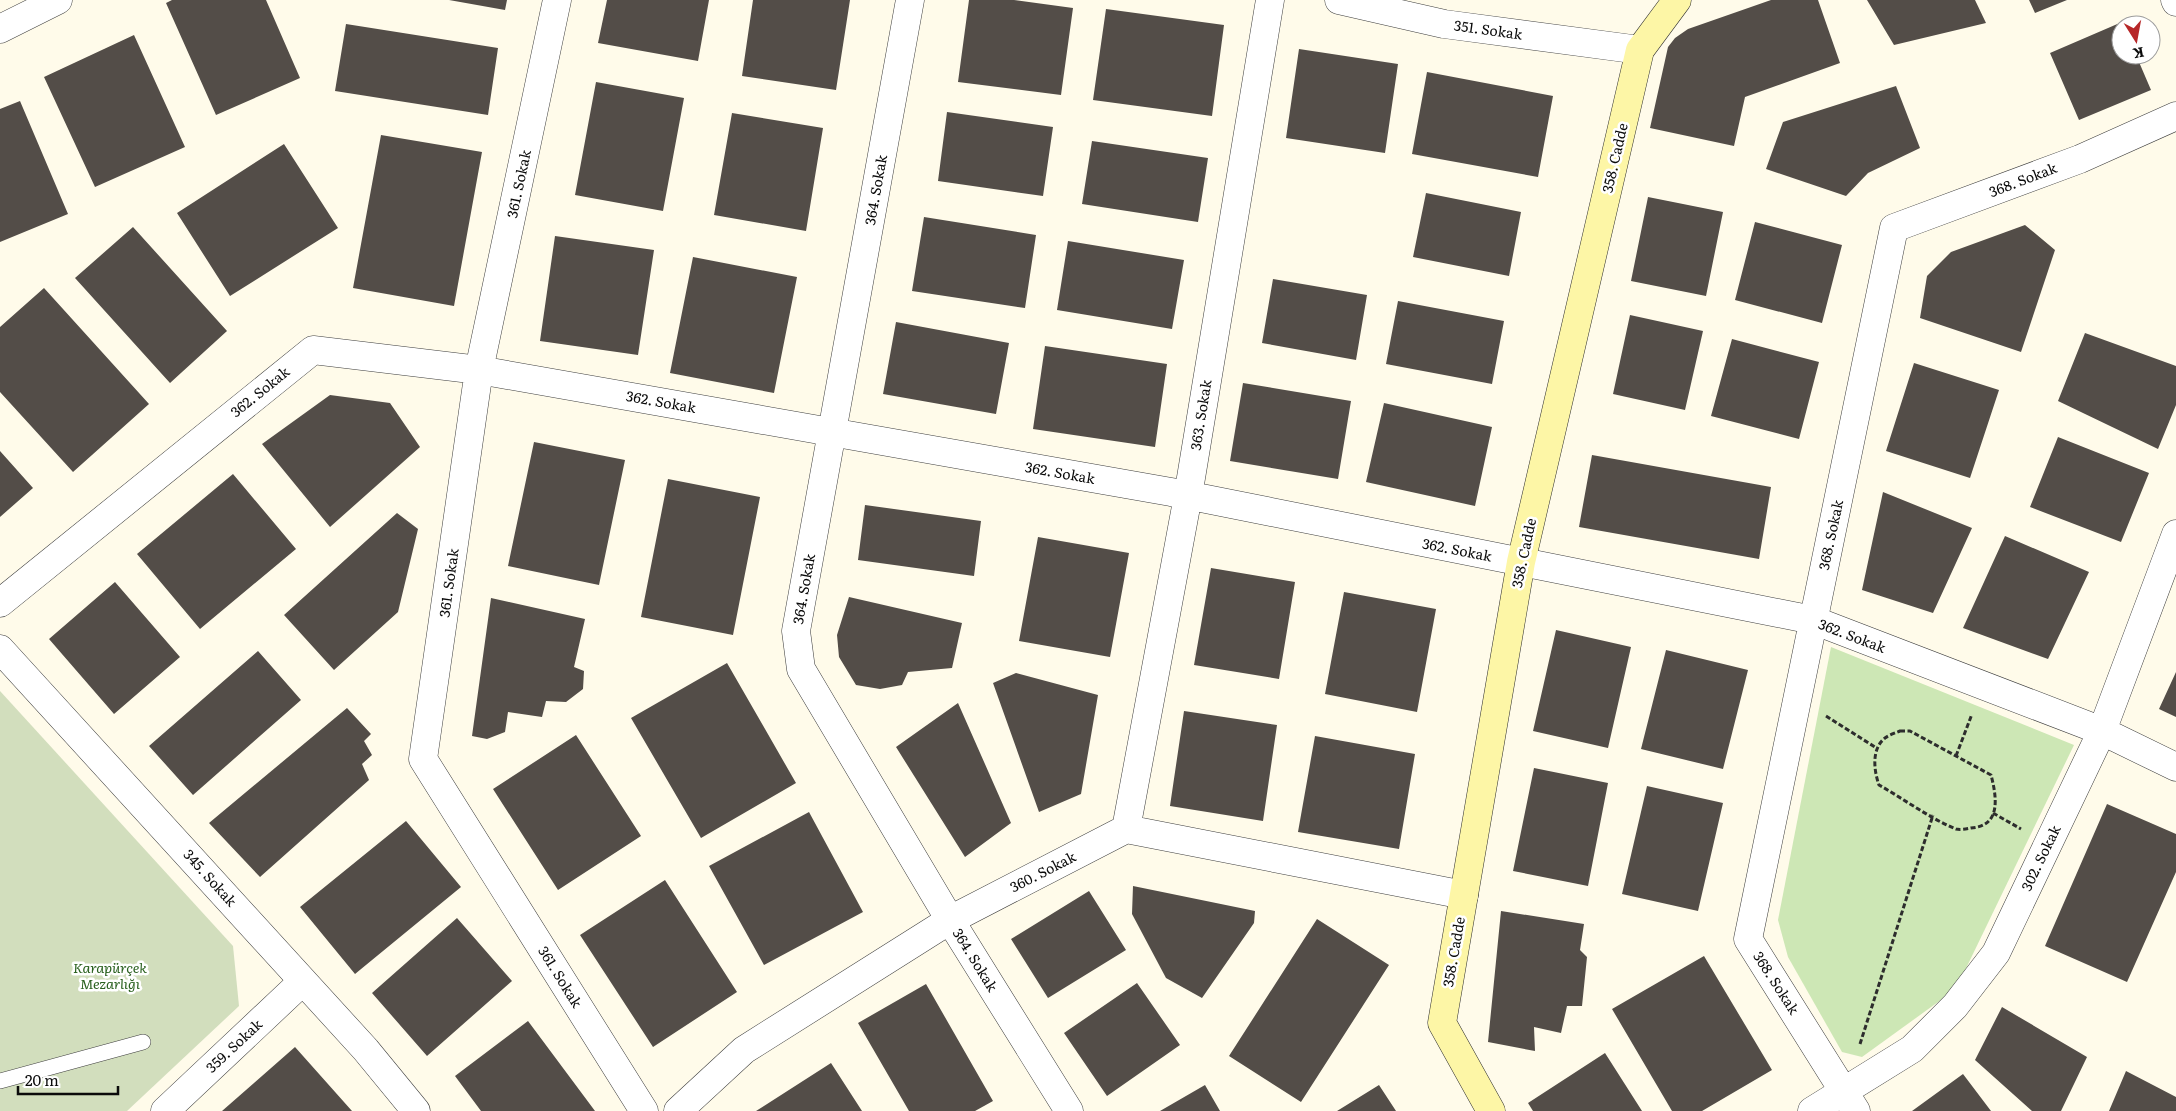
<svg xmlns="http://www.w3.org/2000/svg" width="2176" height="1111" font-family="Literata,serif">
<style>
.green{fill:#cde7b5}
.cemetery{fill:#d2debd}
.building{fill:#534d48}
.lines{fill:none;stroke-linecap:round;stroke-linejoin:round}
.lane-casing{stroke:#3e3e3e;stroke-width:16}
.street-casing{stroke:#3e3e3e;stroke-width:29}
.secondary-casing{stroke:#2d2d2d;stroke-width:29}
.path{stroke:#2d2d2d;stroke-width:3;stroke-dasharray:5 2.5;stroke-linecap:butt}
.lane{stroke:#fff;stroke-width:15}
.street{stroke:#fff;stroke-width:28}
.secondary{stroke:#fdf6a6;stroke-width:28}
.labels{text-anchor:middle;stroke-width:5;stroke-linejoin:round;paint-order:stroke}
.street-label{font-size:14px;fill:#0b0b0b;stroke:#fff}
.park-label{font-size:14px;font-style:italic;fill:#29601e;stroke:#fff}
</style>
<rect width="100%" height="100%" fill="#fffbea"/>
<path class="green" d="M1831 647 2074 745 1956 989 1862 1057 1842 1052 1788 957 1778 920Z"/>
<path class="cemetery" d="M0 691 233 946 239 1006 127 1111H0Z"/>
<path class="building" d="M172 0H266L300 78 216 115 166 3Z
M449 0H507L505 10Z
M607 0H709L698 61 598 43Z
M753 0H850L836 90 742 76Z
M969 0H1014L1073 8 1061 95 958 82Z
M1771 0H1818L1840 63 1745 97 1734 146 1650 128 1668 47 1675 38 1688 29Z
M1867 0H1975L1986 23 1894 45Z
M2029 0H2067L2035 13Z
M1106 9 1224 25 1212 116 1093 100Z
M2122 22 2121 55H2136L2151 90 2079 120 2050 53Z
M346 24 498 48 488 115 335 91Z
M134 35 185 147 95 187 44 77Z
M1299 49 1398 64 1385 153 1286 138Z
M1427 72 1553 96 1538 177 1412 154Z
M596 82 684 98 663 211 575 195Z
M1896 86 1920 148 1868 173 1846 196 1766 169 1783 122Z
M20 101 68 214 0 242V109Z
M947 112 1053 127 1043 196 938 181Z
M732 113 823 128 806 231 714 215Z
M381 135 482 152 454 306 353 288Z
M1092 141 1208 158 1198 222 1082 204Z
M284 144 338 228 230 296 177 213Z
M1426 193 1521 212 1509 276 1413 257Z
M1648 197 1723 212 1706 296 1631 281Z
M924 217 1036 235 1025 308 912 291Z
M1755 222 1842 245 1822 323 1735 300Z
M2025 225 2055 250 2021 352 1920 318 1927 276 1951 252Z
M133 227 227 331 170 383 75 278Z
M555 236 654 250 638 355 540 341Z
M1068 241 1184 260 1172 329 1057 310Z
M693 257 797 277 774 393 670 373Z
M1273 279 1367 295 1356 360 1262 343Z
M44 288 149 404 73 472 0 392V327Z
M1398 301 1504 321 1492 384 1386 364Z
M1630 315 1703 331 1685 410 1613 394Z
M896 322 1009 343 996 414 883 394Z
M2085 333 2176 366V405L2158 449 2058 401Z
M1732 339 1819 362 1799 439 1711 416Z
M1045 346 1167 364 1155 447 1033 429Z
M1914 363 1999 390 1970 478 1886 451Z
M1243 383 1351 401 1338 479 1230 461Z
M330 395 390 403 420 447 330 527 262 444Z
M1384 403 1492 427 1475 506 1366 482Z
M2058 437 2149 473 2121 542 2030 507Z
M534 442 625 460 599 585 508 566Z
M0 451 33 488 0 517Z
M1592 455 1771 487 1759 559 1579 527Z
M233 474 296 549 200 629 137 554Z
M668 479 760 497 733 635 641 617Z
M1883 492 1972 528 1933 613 1862 590Z
M865 505 981 521 974 576 858 560Z
M397 513 418 529 398 612 334 670 284 615Z
M2005 536 2089 572 2048 659 1963 628Z
M1038 537 1129 553 1110 657 1019 641Z
M1211 568 1295 582 1279 679 1194 665Z
M115 582 180 657 114 714 49 639Z
M1344 592 1436 609 1417 712 1325 694Z
M849 597 962 623 952 668 908 672 902 685 880 689 856 685 839 657 837 635Z
M491 598 585 619 574 667 584 671 583 689 566 702 546 701 542 717 508 712 505 732 487 739 472 736Z
M1556 630 1631 647 1608 748 1533 731Z
M1666 650 1748 670 1723 769 1641 749Z
M258 651 301 700 193 795 149 746Z
M727 663 796 783 701 838 631 718Z
M2176 672V717L2159 709Z
M1016 673 1098 695 1081 794 1039 812 993 683Z
M958 703 1011 823 965 857 896 747Z
M347 708 371 734 364 741 372 755 362 764 369 780 260 877 209 823Z
M1184 711 1277 725 1263 821 1170 806Z
M576 735 641 836 558 890 493 789Z
M1315 736 1415 754 1399 849 1298 832Z
M1534 768 1608 783 1588 886 1513 871Z
M1647 786 1723 803 1698 911 1622 894Z
M2107 804 2176 834V872L2127 982 2045 946Z
M809 812 863 912 764 965 709 866Z
M406 821 461 887 355 974 300 907Z
M665 880 737 992 653 1047 580 935Z
M1133 886 1255 911 1254 923 1202 998 1166 978 1132 914Z
M1089 891 1126 950 1048 998 1011 939Z
M1501 911 1584 924 1580 950 1587 957 1582 1006H1567L1561 1033 1534 1027 1535 1051 1488 1042Z
M457 918 512 981 427 1056 372 993Z
M1317 919 1389 965 1301 1102 1229 1056Z
M1704 956 1772 1070 1702 1111H1672L1612 1009Z
M1137 983 1180 1045 1107 1096 1064 1033Z
M926 984 993 1101 975 1111H909L858 1023Z
M2002 1007 2087 1057 2061 1111H2032L1975 1060Z
M528 1021 595 1111H481L455 1076Z
M295 1047 352 1111H222Z
M1605 1053 1642 1111H1533L1528 1103Z
M831 1063 862 1111H756Z
M2126 1071 2176 1097V1111H2109Z
M1963 1074 1991 1111H1912Z
M1205 1085 1220 1111H1160Z
M1379 1085 1396 1111H1337Z"/>
<g class="lines">
<defs>
<path id="lane" d="M0 1081 143 1042"/>
<path id="street" d="M557 0 479 370 423 759 644 1111
M910 0 796 631 801 669 950 920 1069 1111
M1339 0 1444 24 1640 50
M2175 0 2176 2
M0 29 58 0
M0 603 313 350 479 370 1171 492 1813 620 2102 731 2176 767
M0 649 366 1050 416 1111
M1126 829 1188 496 1270 0
M165 1111 303 981
M678 1111 744 1050 950 920 1126 829 1464 895
M1812 1111 1912 1049 1955 1006 1996 953 2102 731 2176 534
M1856 1111 1748 939 1894 228 2080 159 2176 116"/>
<path id="secondary" d="M1491 1111 1442 1023 1521 562 1640 50 1677 0"/>
</defs>
<use href="#lane" class="lane-casing"/>
<use href="#street" class="street-casing"/>
<use href="#secondary" class="secondary-casing"/>
<path class="path" d="M1826 716 1878 749
M1900 731H1910L1991 775C1997 798 2001 826 1971 828 1966 829 1960 830 1956 829 1929 818 1904 799 1879 785 1874 771 1871 749 1885 738 1889 735 1895 733 1900 731Z
M1956 756 1972 714
M1993 813 2021 829
M1860 1044 1933 815"/>
<use href="#lane" class="lane"/>
<use href="#street" class="street"/>
<use href="#secondary" class="secondary"/>
</g>
<g class="labels">
<g class="street-label">
<text transform="translate(1488 30) rotate(8)" y="5">351. Sokak</text>
<text transform="translate(1615 158) rotate(-77)" y="5">358. Cadde</text>
<text transform="translate(2023 180) rotate(-21)" y="5">368. Sokak</text>
<text transform="translate(519 184) rotate(-78)" y="5">361. Sokak</text>
<text transform="translate(876 190) rotate(-80)" y="5">364. Sokak</text>
<text transform="translate(260 392) rotate(-39)" y="5">362. Sokak</text>
<text transform="translate(661 402) rotate(10)" y="5">362. Sokak</text>
<text transform="translate(1201 415) rotate(-81)" y="5">363. Sokak</text>
<text transform="translate(1060 473) rotate(10)" y="5">362. Sokak</text>
<text transform="translate(1831 535) rotate(-78)" y="5">368. Sokak</text>
<text transform="translate(1457 550) rotate(11)" y="5">362. Sokak</text>
<text transform="translate(1524 553) rotate(-78)" y="5">358. Cadde</text>
<text transform="translate(449 583) rotate(-82)" y="5">361. Sokak</text>
<text transform="translate(804 589) rotate(-80)" y="5">364. Sokak</text>
<text transform="translate(1852 636) rotate(21)" y="5">362. Sokak</text>
<text transform="translate(2041 858) rotate(-64)" y="5">302. Sokak</text>
<text transform="translate(1043 872) rotate(-27)" y="5">360. Sokak</text>
<text transform="translate(210 878) rotate(48)" y="5">345. Sokak</text>
<text transform="translate(1454 952) rotate(-80)" y="5">358. Cadde</text>
<text transform="translate(975 960) rotate(58)" y="5">364. Sokak</text>
<text transform="translate(560 977) rotate(58)" y="5">361. Sokak</text>
<text transform="translate(1776 983) rotate(57)" y="5">368. Sokak</text>
<text transform="translate(234 1046) rotate(-43)" y="5">359. Sokak</text>
</g>
<g class="park-label">
<text x="110" y="973">Karapürçek<tspan x="110" dy="16">Mezarlığı</tspan></text>
</g>
</g>
<g transform="translate(2136 40) rotate(169)"><circle r="24" fill="#ffffff" stroke="#9d9d9d"/>
<path d="M0-4L9 19L0 12L-9 19Z" fill="#b72729"/>
<text y="-8" font-size="14" font-weight="bold" text-anchor="middle" fill="#0b0b0b">K</text>
</g>
<path d="M18 1086v8h100v-8" fill="none" stroke="#0b0b0b" stroke-width="2.5"/>
<text x="25" y="1086" font-size="15" fill="#0b0b0b" stroke="#ffffff" stroke-width="4" paint-order="stroke">20 m</text>
</svg>
